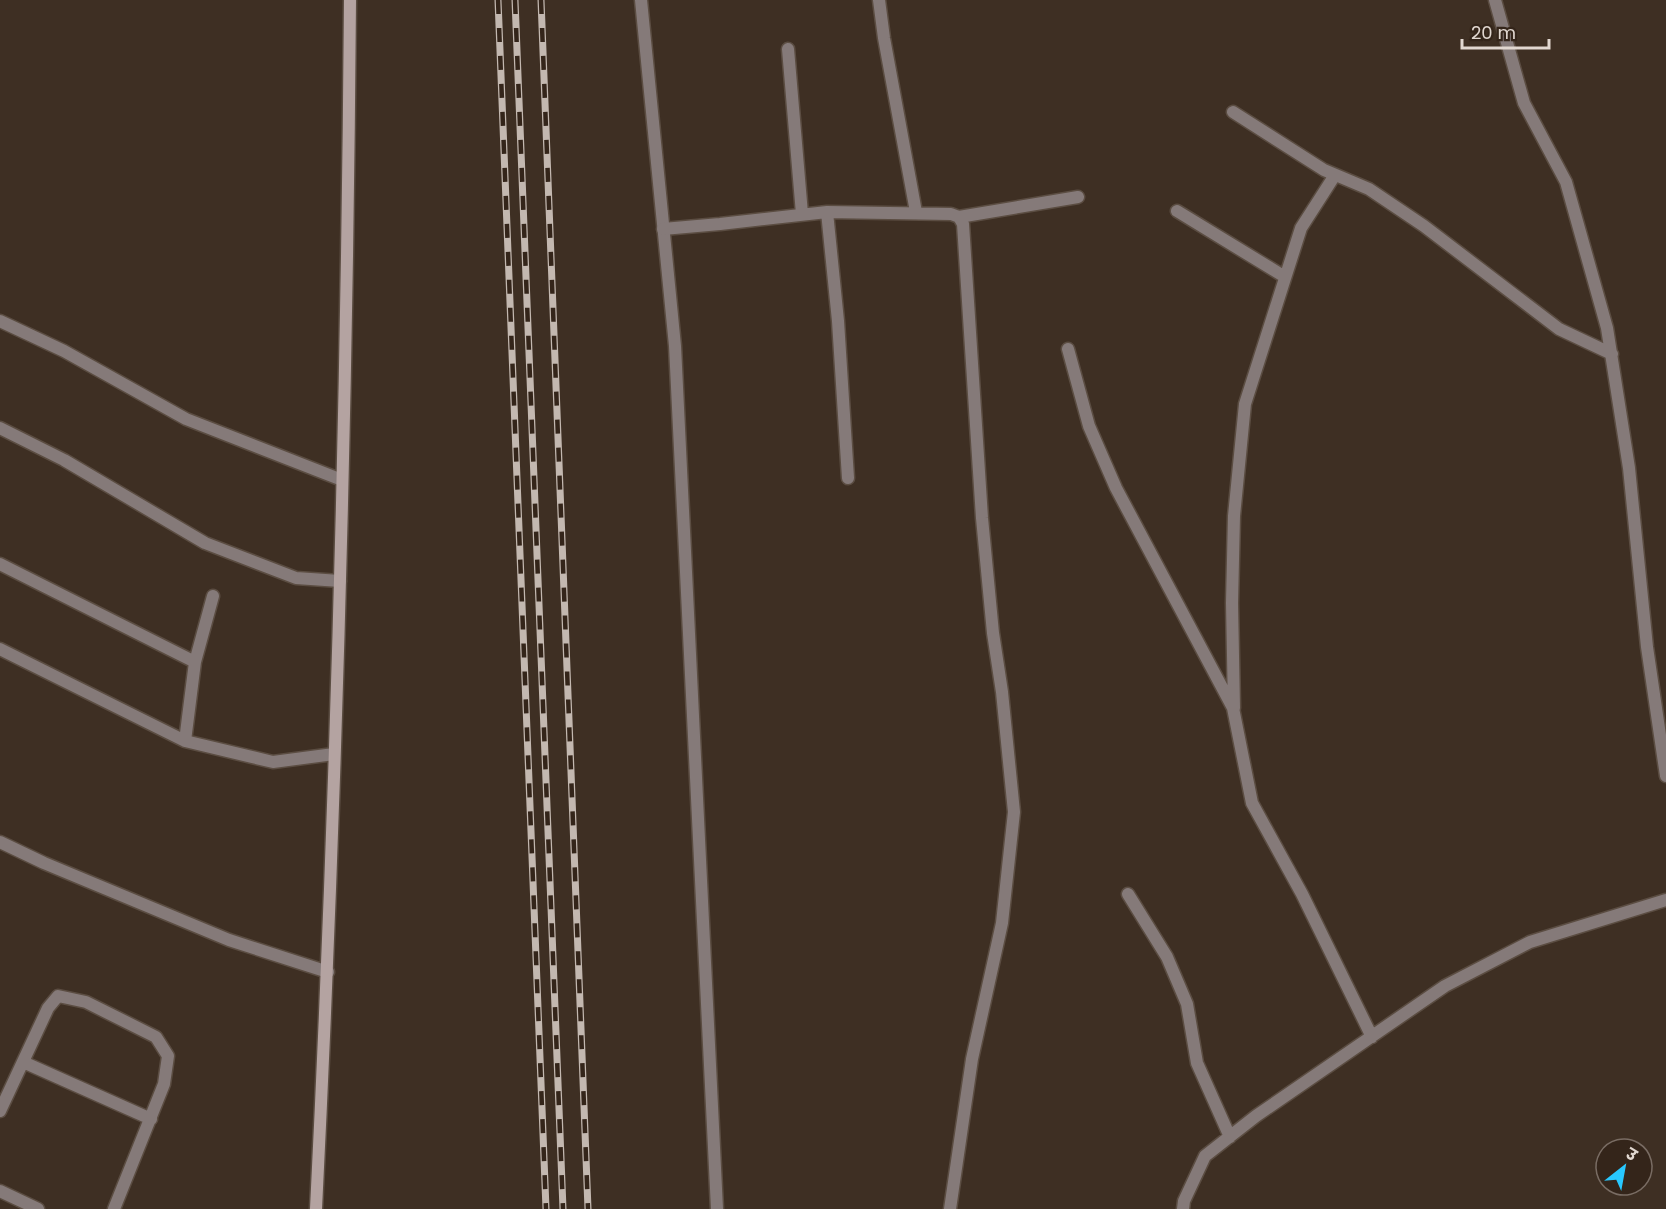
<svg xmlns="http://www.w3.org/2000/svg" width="1666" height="1209" font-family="Poppins,'Noto Sans Devanagari',sans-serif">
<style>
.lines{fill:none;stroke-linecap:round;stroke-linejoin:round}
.lane-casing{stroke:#5b4d42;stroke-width:15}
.street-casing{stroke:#5b4d42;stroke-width:15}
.secondary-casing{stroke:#5b4d42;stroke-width:15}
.lane{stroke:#857a79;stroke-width:12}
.street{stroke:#857a79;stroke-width:12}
.secondary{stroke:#b4a3a1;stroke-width:12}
.rail-casing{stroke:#c3b8b0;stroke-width:7}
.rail{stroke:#34251a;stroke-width:4.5;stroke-dasharray:14;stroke-linecap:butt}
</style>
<rect width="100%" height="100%" fill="#3e2f23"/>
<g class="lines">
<defs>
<path id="lane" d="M641 0 675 346 717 1209
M23 1062 151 1119
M0 1111 48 1008 58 996 86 1002 156 1037 168 1056 164 1084 114 1209
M0 1191 38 1209"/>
<path id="street" d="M879 0 884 38 916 212
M1495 0 1524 103 1566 182 1607 328 1629 468 1647 647 1666 776
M788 49 802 214
M1233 112 1324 170 1369 189 1424 226 1559 329 1612 354
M1177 211 1285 277
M827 212 838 321 848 478
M959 217 1078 197
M663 229 720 224 827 212 951 214 959 217 963 224 982 518 993 633 1002 692 1014 812 1002 923 972 1059 950 1209
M0 321 64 351 186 419 342 480
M1068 349 1089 426 1116 488 1233 708 1252 803 1302 894 1372 1037
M0 428 64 460 205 543 296 578 340 581
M0 564 195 662
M0 649 185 741 273 762 334 754
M1234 708 1232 603 1234 516 1245 404 1301 228 1335 175
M185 741 195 662 213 596
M0 842 44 863 229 940 328 972
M1128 894 1167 957 1187 1004 1197 1063 1230 1137
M1183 1209 1184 1201 1205 1156 1256 1116 1445 986 1530 942 1666 900"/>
<path id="secondary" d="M316 1209C336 806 347 403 350 0"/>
</defs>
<use href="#lane" class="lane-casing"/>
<use href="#street" class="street-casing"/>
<use href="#secondary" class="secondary-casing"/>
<use href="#lane" class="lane"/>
<use href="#street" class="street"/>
<use href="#secondary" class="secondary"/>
<defs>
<path id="rail" d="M498 0 546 1209
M515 0 563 1209
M541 0 588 1209"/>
</defs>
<use href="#rail" class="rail-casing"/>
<use href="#rail" class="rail"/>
</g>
<g transform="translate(1624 1167) rotate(31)"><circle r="28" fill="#34251a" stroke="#796c63" stroke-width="1.5"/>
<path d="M0-4.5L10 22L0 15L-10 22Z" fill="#28c8ff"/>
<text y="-9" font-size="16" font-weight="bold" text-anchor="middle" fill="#e1d7d0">उ</text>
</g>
<path d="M1462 39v9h87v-9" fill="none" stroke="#e1d7d0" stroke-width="3"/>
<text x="1471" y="39" font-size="18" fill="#e1d7d0" stroke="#34251a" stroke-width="4.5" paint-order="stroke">20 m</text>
</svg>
